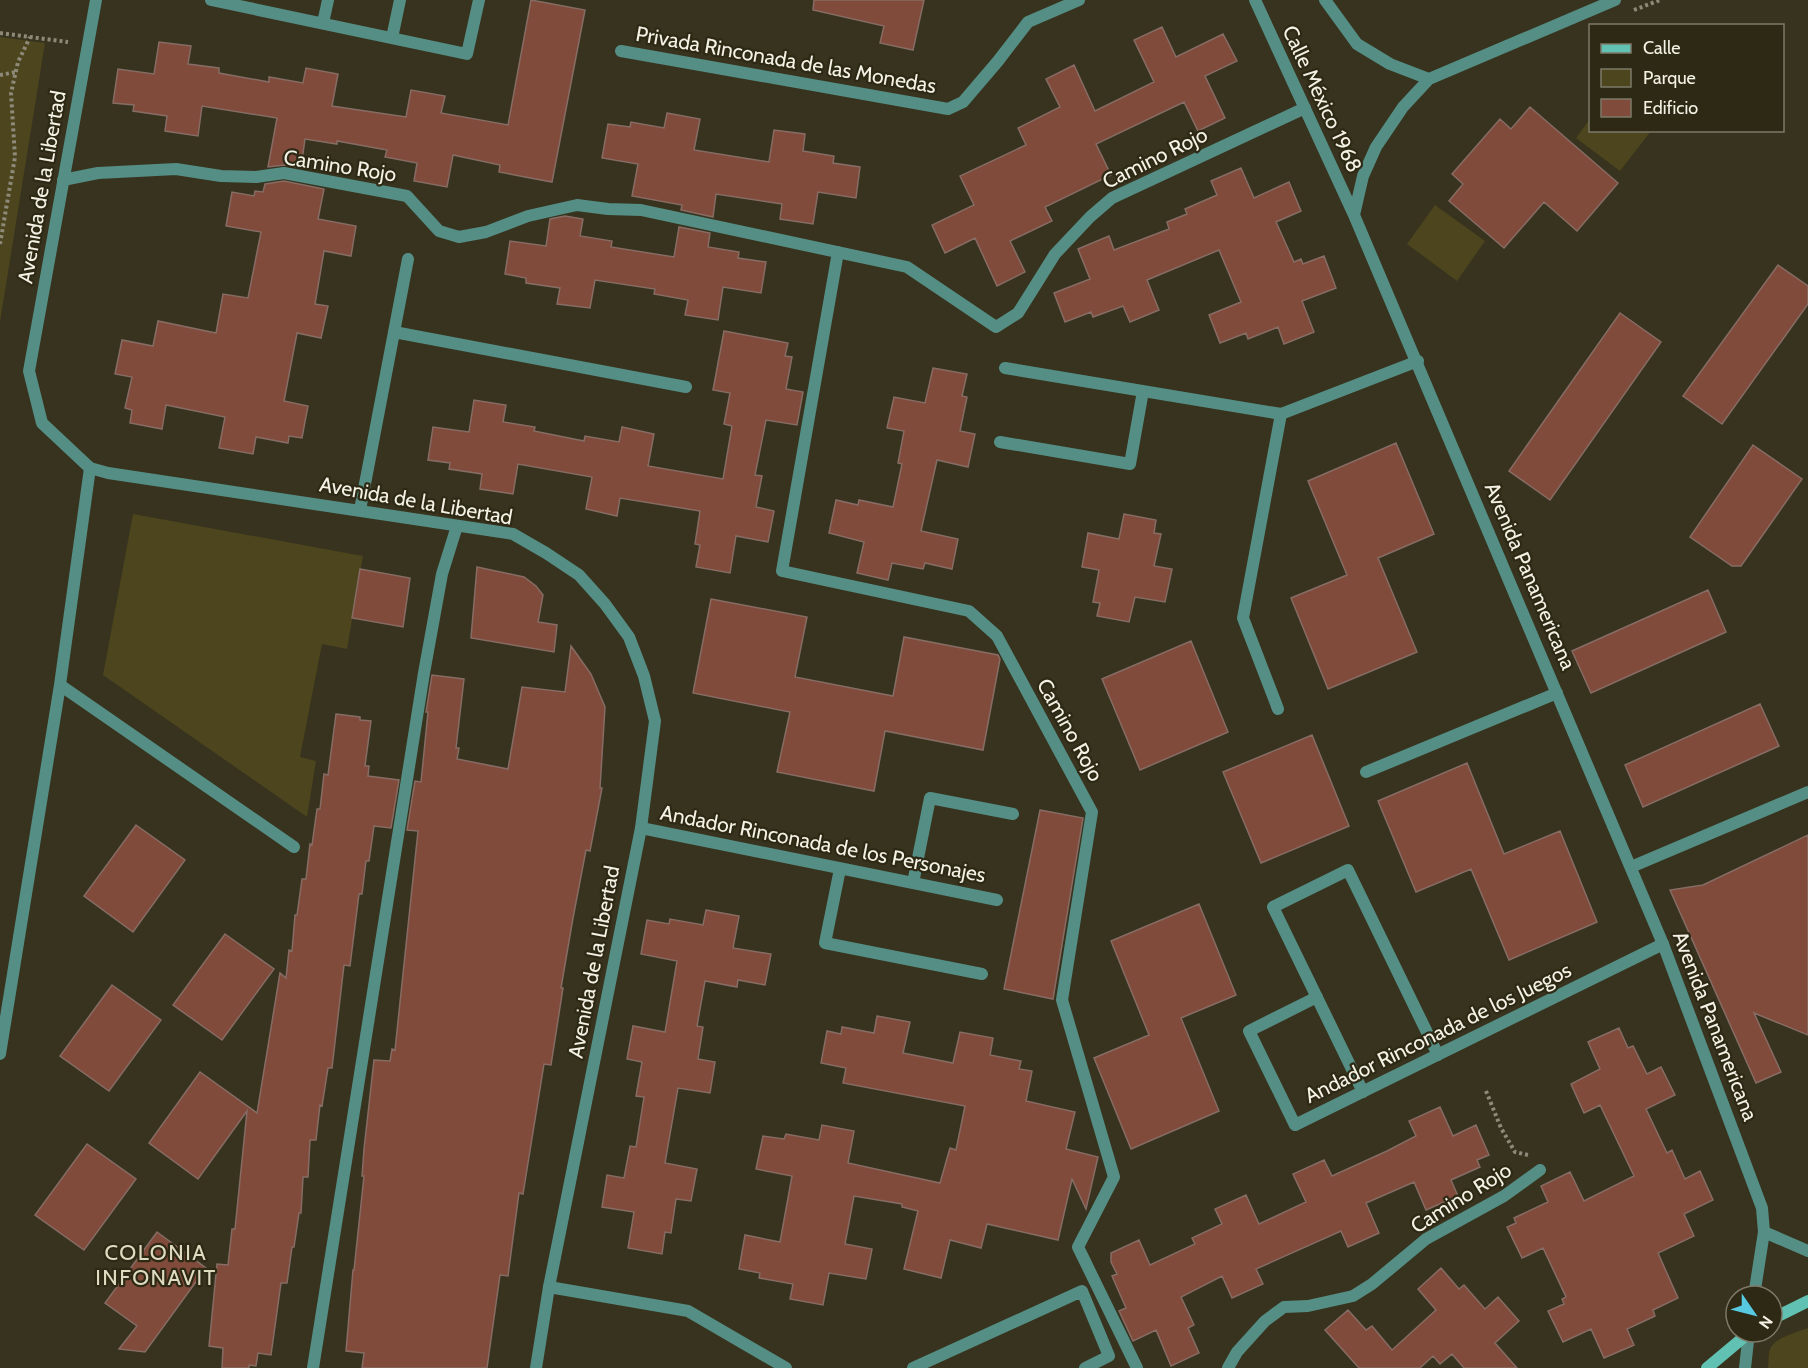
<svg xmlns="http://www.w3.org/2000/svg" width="1808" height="1368" font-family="Cabin,sans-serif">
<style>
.green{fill:#4c451e}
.building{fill:#814b3b;stroke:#866c64;stroke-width:1.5}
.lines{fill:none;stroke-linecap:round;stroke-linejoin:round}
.path{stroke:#8e8a79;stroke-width:4;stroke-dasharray:3 3;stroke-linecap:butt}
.service{stroke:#558e84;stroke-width:12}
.pedestrian{stroke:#558e84;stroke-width:12}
.tertiary{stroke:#558e84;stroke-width:12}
.secondary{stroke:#61c1b2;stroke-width:12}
.labels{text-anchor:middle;stroke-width:4.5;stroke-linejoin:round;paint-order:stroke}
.street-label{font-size:21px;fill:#f4f2e5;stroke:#2d2914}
.neighbourhood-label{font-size:22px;letter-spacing:1.5px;fill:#dfdbc1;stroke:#2d2914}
</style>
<rect width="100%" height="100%" fill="#37331e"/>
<path class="green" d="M0 37 45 43 0 322Z
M1590 119V130L1651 131 1620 171 1576 138Z
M1435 205 1485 241 1457 281 1407 244Z
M133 514 363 556 347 649 322 644 300 757 316 761 307 817 103 675Z
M1808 1328V1368H1768C1769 1362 1768 1354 1770 1349 1775 1337 1798 1332 1808 1328Z"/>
<path class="building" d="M531 0 585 10 552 182 499 172 500 165 453 155 447 187 414 181 417 163 385 157 387 150 337 141V144L305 139 301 168 285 165 268 167 277 118 202 106 198 136 165 131 167 116 133 111 134 105 113 103 118 69 154 74 159 42 191 46 188 64 219 68V73L269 82V77L303 83 306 68 338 74 332 106 406 117 411 90 445 96 441 113 508 125Z
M814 0H924L913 50 880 43 884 26 813 10Z
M1162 27 1176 57 1223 34 1237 61 1205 76 1225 118 1198 131 1184 102 1096 144 1111 175 1045 207 1052 221 1010 241 1025 272 997 286 975 238 945 253 932 225 974 205 960 176 1026 145 1018 128 1060 107 1046 79 1074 65 1095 111 1154 82 1134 40Z
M1530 107 1618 183 1577 231 1544 202 1504 248 1449 201 1463 184 1452 174 1500 119 1511 129Z
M667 113 700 119 694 150 769 162 774 130 805 134 803 151 834 156 833 163 860 167 856 198 818 192 813 224 780 219 782 204 716 194 713 217 681 210 682 205 632 196 638 164 602 158 608 124 630 127 631 122 664 128Z
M1241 168 1254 198 1289 182 1301 211 1276 222 1294 262 1301 259 1303 264 1324 256 1336 288 1302 301 1314 332 1284 344 1278 327 1248 339 1246 333 1220 343 1209 315 1241 302 1219 250 1147 280 1159 310 1130 322 1123 306 1093 317 1091 312 1065 322 1054 293 1090 279 1078 249 1109 236 1114 250 1169 229 1167 222 1187 214 1185 209 1217 195 1211 181Z
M284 181 324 189 318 219 356 226 351 256 324 251 315 304 328 306 321 338 297 333 284 401 308 406 302 438 289 436 288 443 256 437 253 454 219 448 225 417 166 405 162 429 130 423 132 410 125 408 132 377 115 374 122 340 153 346 158 321 216 333 223 294 248 298 261 232 226 226 232 192 254 196 255 191 263 192 265 184Z
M565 216 583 219 580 236 612 241 611 247 674 257 679 227 710 233 708 247 739 252 738 258 766 262 761 293 723 287 718 320 685 315 688 300 654 294 655 289 595 280 590 308 557 304 560 288 526 283V278L505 274 510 241 546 246 550 219Z
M1778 265 1808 286V304L1722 424 1683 396Z
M1620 313 1661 342 1550 500 1509 471Z
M724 331 788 343 785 356 792 357 786 389 803 392 797 425 766 420 755 475 762 476 756 507 774 511 768 542 736 536 730 573 696 567 700 545 695 544 700 511 620 498 617 516 586 509 592 477 518 464 513 494 480 489 482 474 449 469 450 463 428 460 433 427 469 432 474 400 506 405 503 422 535 427 534 431 584 441 585 436 619 442 622 427 654 434 648 466 723 479 732 426 724 424 730 393 713 390Z
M933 368 967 374 962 396 967 397 960 431 975 434 968 467 937 460 921 531 958 539 952 569 925 563 923 569 892 563 888 580 857 573 864 542 829 533 836 500 858 505 859 500 893 507 902 464 898 463 904 431 887 428 894 397 925 403Z
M1396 443 1434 534 1378 558 1417 652 1328 689 1291 598 1347 575 1308 481Z
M1753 445 1802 479 1741 566H1732L1690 537Z
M1124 514 1156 520 1154 533 1161 534 1154 566 1172 569 1165 602 1135 597 1129 622 1097 616 1100 603 1093 602 1099 570 1082 567 1088 533 1119 539Z
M477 567 524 577 536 586 543 595 538 622 557 625 554 652 471 638Z
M360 569 410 578 403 627 352 618Z
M1708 590 1726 632 1591 693 1572 651Z
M711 599 807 617 795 677 893 696 904 637 998 655 1000 659 983 750 885 731 874 791 777 772 790 712 693 693Z
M1191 641 1228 732 1140 770 1102 679Z
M571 646 591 674 605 707 600 788H602L590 851 586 850 573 918 561 988H563L551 1065 544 1064 523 1194 519 1193 508 1276 500 1275 487 1368H362L364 1353 346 1351 353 1270H354L364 1176H362L364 1149 374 1060 390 1061 392 1049 395 1050 418 831 407 830 415 781 421 782 428 712H426L432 675 464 679 456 748H459L457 759 508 769 522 687 565 692Z
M1760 704 1779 746 1643 807 1625 765Z
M336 714 360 717V720L371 721 365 766H369L368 776 399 780 391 828 374 826 369 861H366L362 894H359L350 966 344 965 332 1068H328L322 1106 320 1105 316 1140H310L308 1177H303L301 1213H299L294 1247H292L287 1283H281L271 1355 258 1353 256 1366 249 1365V1368H222L223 1348 209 1346 217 1264 228 1265 232 1229H235L247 1111 198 1179 149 1143 200 1072 257 1113 280 973 286 978 289 950 292 951 295 915H297L302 879H306L310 844 312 845 317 809H320L324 774 328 775Z
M1312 735 1349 826 1261 863 1223 772Z
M1467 763 1504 854 1560 831 1597 922 1509 960 1471 869 1416 892 1378 801Z
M1040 810 1083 818 1053 999 1004 989Z
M136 825 185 860 133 932 84 896Z
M1808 835V1035L1754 1013 1781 1072 1756 1083 1670 890 1703 885Z
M1199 904 1236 995 1181 1018 1219 1111 1131 1149 1094 1058 1149 1035 1111 941Z
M706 910 739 916 733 948 771 954 765 985 738 980 737 987 705 981 697 1026 703 1027 698 1059 715 1062 710 1093 678 1088 665 1163 697 1169 691 1201 676 1199 671 1233 665 1232 662 1254 628 1248 634 1212 602 1207 607 1175 624 1178 630 1146 636 1147 644 1097 636 1096 642 1062 627 1059 633 1026 665 1032 677 961 641 954 647 920 669 924 670 919 703 925Z
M225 934 274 969 222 1040 173 1005Z
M112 985 161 1020 109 1091 60 1056Z
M877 1016 910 1022 903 1053 953 1063 960 1032 993 1038 990 1055 1021 1061 1019 1069 1032 1071 1026 1101 1075 1112 1066 1149 1098 1157 1086 1209 1072 1179 1058 1240 987 1224 981 1248 950 1240 941 1278 904 1269 918 1211 902 1207V1204L854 1196 845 1244 872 1249 866 1279 829 1273 823 1305 790 1299 793 1284 759 1278 760 1273 739 1269 745 1235 780 1242 792 1176 756 1169 763 1136 784 1139 786 1134 819 1140 822 1125 854 1131 848 1163 940 1183 950 1148 956 1150 965 1106 843 1083 846 1068 821 1063 827 1031 841 1034 842 1027 874 1033Z
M1619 1028 1628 1048 1633 1046 1647 1074 1661 1067 1675 1095 1646 1109 1667 1153 1672 1150 1685 1179 1700 1171 1713 1200 1684 1214 1694 1236 1658 1253 1678 1298 1653 1310 1655 1316 1627 1329 1634 1345 1604 1358 1591 1329 1563 1342 1548 1311 1564 1304 1562 1299 1566 1297 1543 1248 1522 1258 1507 1227 1516 1223 1514 1218 1548 1202 1541 1186 1570 1172 1584 1201 1634 1176 1600 1105 1584 1113 1571 1084 1600 1069 1588 1042Z
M1440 1107 1453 1136 1476 1125 1489 1155 1477 1160 1480 1167 1451 1180 1458 1196 1426 1210 1414 1182 1366 1203 1379 1233 1348 1247 1341 1231 1256 1269 1263 1284 1232 1298 1222 1276 1181 1297 1194 1325 1188 1328 1199 1353 1171 1366 1156 1330 1133 1341 1119 1311 1126 1308 1112 1276 1117 1274 1111 1262V1253L1139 1240 1150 1265 1195 1244 1192 1238 1222 1224 1215 1209 1246 1195 1259 1224 1306 1202 1293 1174 1324 1160 1332 1176 1387 1151 1416 1136 1409 1121Z
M87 1144 136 1179 84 1250 35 1215Z
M157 1232 206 1268 145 1352 119 1349 137 1326 105 1303Z
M1441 1268 1459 1289 1464 1285 1485 1309 1498 1297 1519 1321 1495 1343 1517 1368H1464L1452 1354 1440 1364 1433 1356 1420 1368H1359L1325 1330 1348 1310 1366 1330 1372 1326 1392 1350 1436 1310 1418 1289Z"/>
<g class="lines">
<path class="path" d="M1634 10 1660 0
M0 33 68 42
M0 75 16 72
M0 244 15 157 11 93 18 62 30 37
M1486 1091 1501 1128 1515 1152 1528 1155"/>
<path class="service" d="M211 0 467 54 479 0
M323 23 328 0
M392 38 400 0
M621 51 948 109 963 102 998 61 1028 22 1079 0
M394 332 686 387
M1005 368 1281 414
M1281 414 1418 361
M1000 442 1130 464 1143 391
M360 510 408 259
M60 685 294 847
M1278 709 1243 618 1281 414
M1366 772 1557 693
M641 828 997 900
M1631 867 1808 792
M840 869 825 943 982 974
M913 883 930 798 1013 814
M1317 997 1249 1031 1295 1125 1663 944
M0 1054 60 685 90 468
M1363 1092 1273 907 1348 870 1438 1055
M549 1287 688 1311 786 1368
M313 1368 424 673 442 574 457 526
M913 1368 1082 1291 1109 1356 1085 1368"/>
<path class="pedestrian" d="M63 180 98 173 176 169 221 176 256 177 284 173 407 196 439 231 459 237 486 232 528 216 577 205 608 209 641 210 907 267 996 327 1018 313 1055 254 1090 217 1112 198 1305 108
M838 252 782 571 969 611 997 636 1092 812 1062 1000 1114 1177 1078 1247 1137 1368
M1228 1368 1237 1352 1265 1321 1284 1307 1308 1306 1353 1296 1372 1284 1426 1239 1504 1196 1540 1170"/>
<path class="tertiary" d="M96 0 29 371 42 423 90 468 108 473 513 534 546 553 579 575 605 604 629 637 644 676 655 721 641 828 549 1287 536 1368
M1255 0 1354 215
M1325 0 1357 44 1390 64 1429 79
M1615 0 1429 79 1403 107 1376 147 1363 176 1354 215 1663 944 1762 1208 1764 1232 1754 1296
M1764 1232 1808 1251
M1745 1368 1749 1332"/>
<path class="secondary" d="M1772 1319 1808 1301
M1707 1368 1750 1332"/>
</g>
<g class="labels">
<g class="street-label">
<text transform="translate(786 60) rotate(10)" y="7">Privada Rinconada de las Monedas</text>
<text transform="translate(1322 99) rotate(65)" y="7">Calle México 1968</text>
<text transform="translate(1155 158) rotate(-26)" y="7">Camino Rojo</text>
<text transform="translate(340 166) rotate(9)" y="7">Camino Rojo</text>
<text transform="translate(42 187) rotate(-80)" y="7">Avenida de la Libertad</text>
<text transform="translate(416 501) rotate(10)" y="7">Avenida de la Libertad</text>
<text transform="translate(1530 576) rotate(67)" y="7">Avenida Panamericana</text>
<text transform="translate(1070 730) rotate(61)" y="7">Camino Rojo</text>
<text transform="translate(823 844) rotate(11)" y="7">Andador Rinconada de los Personajes</text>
<text transform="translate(594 962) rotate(-79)" y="7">Avenida de la Libertad</text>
<text transform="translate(1715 1026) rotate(69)" y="7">Avenida Panamericana</text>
<text transform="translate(1438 1033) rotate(-26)" y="7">Andador Rinconada de los Juegos</text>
<text transform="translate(1461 1198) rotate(-32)" y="7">Camino Rojo</text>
</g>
<g class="neighbourhood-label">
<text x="156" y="1260">COLONIA<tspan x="156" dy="25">INFONAVIT</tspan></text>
</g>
</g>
<rect x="1589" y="24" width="195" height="108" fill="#2d2914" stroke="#7d7968" stroke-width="1.5"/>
<rect x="1601" y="44" width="30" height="9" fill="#61c1b2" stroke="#7d7968" stroke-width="1.5"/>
<text x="1643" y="54" font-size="18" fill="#f4f2e5">Calle</text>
<rect x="1601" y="69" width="30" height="18" fill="#4c451e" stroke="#7d7968" stroke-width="1.5"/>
<text x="1643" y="84" font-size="18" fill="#f4f2e5">Parque</text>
<rect x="1601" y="99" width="30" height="18" fill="#814b3b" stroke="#7d7968" stroke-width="1.5"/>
<text x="1643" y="114" font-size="18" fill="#f4f2e5">Edificio</text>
<g transform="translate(1754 1314) rotate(125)"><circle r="28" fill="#2d2914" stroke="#7d7968" stroke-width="1.5"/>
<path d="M0-4.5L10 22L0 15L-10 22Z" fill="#57c9e1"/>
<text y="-9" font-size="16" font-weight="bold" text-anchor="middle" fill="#f4f2e5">N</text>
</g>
</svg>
